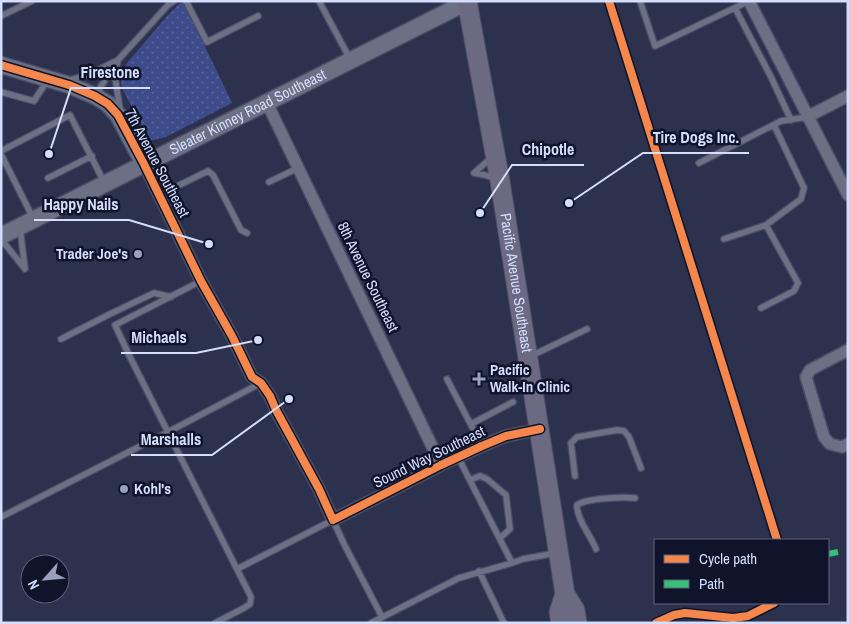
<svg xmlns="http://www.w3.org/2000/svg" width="849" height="624" font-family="'Archivo Narrow',sans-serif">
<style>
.park{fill:url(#park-dots)}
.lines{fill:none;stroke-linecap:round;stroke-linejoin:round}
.lane-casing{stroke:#4a4d65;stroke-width:8}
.street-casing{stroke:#4a4d65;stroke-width:14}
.secondary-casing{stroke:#4a4d65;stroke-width:19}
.primary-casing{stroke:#4a4d65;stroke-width:21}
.lane{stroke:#6b7085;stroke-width:5.5}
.street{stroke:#6b7085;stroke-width:11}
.secondary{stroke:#6b7085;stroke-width:16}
.primary{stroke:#6c6982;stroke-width:19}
.quiet{stroke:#3abd76;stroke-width:6;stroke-dasharray:12 6;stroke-linecap:butt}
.cycleway-casing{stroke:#0f142a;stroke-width:11}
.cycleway{stroke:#f5874c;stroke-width:8}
.poi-dot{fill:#99a1bf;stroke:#0f142a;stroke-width:2}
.labels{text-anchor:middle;stroke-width:5;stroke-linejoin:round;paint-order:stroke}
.street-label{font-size:15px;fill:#d3ddfc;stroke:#0f142a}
.poi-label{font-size:15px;font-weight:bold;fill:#d3ddfc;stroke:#0f142a;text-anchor:start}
.leader{fill:none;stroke:#d3ddfc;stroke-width:2}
.callout-dot{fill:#d3ddfc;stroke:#0f142a;stroke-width:2}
.callout-label{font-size:16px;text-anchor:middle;font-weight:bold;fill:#d3ddfc;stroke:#0f142a;stroke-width:5;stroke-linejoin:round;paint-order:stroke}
</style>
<defs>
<pattern id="park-dots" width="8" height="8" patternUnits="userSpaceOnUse" patternTransform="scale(1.25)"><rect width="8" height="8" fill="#3d4b8b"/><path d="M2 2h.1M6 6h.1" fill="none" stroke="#58649c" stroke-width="1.8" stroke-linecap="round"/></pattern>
</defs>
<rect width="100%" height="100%" fill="#2c314d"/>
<path class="park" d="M184 3 232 103 166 137 150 141 125 94 121 85 122 75 127 63 168 15 179 4Z"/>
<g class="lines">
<defs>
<path id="lane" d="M186 1 207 42 258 16
M319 1 350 59
M640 1 655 46 749 1
M735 8 771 77 791 120
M1 16 32 1
M70 80 92 73 118 60 115 77 120 110
M1 92 34 101 47 81
M96 94 118 60 168 5 174 1
M1 151 70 115 104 182
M1 154 33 218
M491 158 474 173 485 175 496 179
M699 163 781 121 807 117
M48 178 92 156
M269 182 298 168
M159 195 208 171 213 175 241 230 247 233
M1 239 25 269 20 228
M724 239 766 225 801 199 804 188 774 125
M201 281 115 325 129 355 251 597 250 604 244 608 215 623
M761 308 794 291 798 283 766 225
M61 339 110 314 154 293 171 297
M531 356 587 329
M447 379 482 446
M471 424 513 402
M458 457 512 563
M575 476 571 443 577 437 617 430 624 431 629 437 641 468
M470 480 480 476 487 479 506 495 510 529 500 538
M1 517 168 432 261 383
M596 549C591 536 576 518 577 505 587 498 622 497 635 498
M237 569 333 520 344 544 382 617
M479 571 504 623
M371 623 459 578 512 563 523 559 556 553"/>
<path id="street" d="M749 1 848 195
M267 103 441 465
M807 117 848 96
M144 164 201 281 232 336 252 377 261 383 270 396 276 410 319 489 333 520 441 465 482 446 506 436 540 429
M848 350 810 370 806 377 824 437 830 444 842 447 848 444"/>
<g id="secondary">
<path d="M1 65 69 85 95 96 108 104 118 115 144 164"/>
<path id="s1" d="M1 236 469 1"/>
</g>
<g id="primary">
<path id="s2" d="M467 1 500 181 565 594 575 610 577 623"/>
<path d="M561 623 559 612 565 594"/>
</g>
</defs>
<use href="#lane" class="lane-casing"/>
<use href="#street" class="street-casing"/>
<use href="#secondary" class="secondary-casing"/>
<use href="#primary" class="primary-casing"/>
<use href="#lane" class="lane"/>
<use href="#street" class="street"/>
<use href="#secondary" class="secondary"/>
<use href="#primary" class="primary"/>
<path class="quiet" d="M828 554 838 552"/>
<defs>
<path id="cycleway" d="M609 1 777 540
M1 65 69 85 95 96 108 104 118 115 144 164 201 281 232 336 252 377 261 383 270 396 276 410 319 489 333 520 441 465 482 446 506 436 540 429
M656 623 674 615 685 613 733 618 748 616 774 603"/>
</defs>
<use href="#cycleway" class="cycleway-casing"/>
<use href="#cycleway" class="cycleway"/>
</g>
<g class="poi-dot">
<circle cx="138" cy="254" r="5"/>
<path d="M476.5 371.5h5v5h5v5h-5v5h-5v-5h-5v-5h5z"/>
<circle cx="124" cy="489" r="5"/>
</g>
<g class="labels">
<g class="street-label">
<text dy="5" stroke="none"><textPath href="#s1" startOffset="276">Sleater Kinney Road Southeast</textPath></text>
<text transform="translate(157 163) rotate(62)" y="5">7th Avenue Southeast</text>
<text transform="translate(368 277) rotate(64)" y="5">8th Avenue Southeast</text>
<text dy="5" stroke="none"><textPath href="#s2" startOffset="286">Pacific Avenue Southeast</textPath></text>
<text transform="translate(429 457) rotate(-26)" y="5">Sound Way Southeast</text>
</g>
<g class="poi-label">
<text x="128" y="259" text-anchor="end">Trader Joe's</text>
<text x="490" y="375">Pacific<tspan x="490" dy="17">Walk-In Clinic</tspan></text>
<text x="134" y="494">Kohl's</text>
</g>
</g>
<path class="leader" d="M49 154L71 88H150M569 203L643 153H749M480 213L512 165H584M209 244L129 220H34M258 340L196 353H121M289 399L212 455H131"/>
<g class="callout-dot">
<circle cx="49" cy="154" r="5"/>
<circle cx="569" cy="203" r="5"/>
<circle cx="480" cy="213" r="5"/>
<circle cx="209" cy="244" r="5"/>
<circle cx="258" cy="340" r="5"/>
<circle cx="289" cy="399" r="5"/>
</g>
<g class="callout-label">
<text x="110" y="78">Firestone</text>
<text x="696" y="143">Tire Dogs Inc.</text>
<text x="548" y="155">Chipotle</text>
<text x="81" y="210">Happy Nails</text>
<text x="159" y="343">Michaels</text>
<text x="171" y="445">Marshalls</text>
</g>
<rect width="849" height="624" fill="none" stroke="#d3ddfc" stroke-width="5"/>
<rect x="654" y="539" width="175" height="65" fill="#0f142a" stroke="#5d647e"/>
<rect x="664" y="555" width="25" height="8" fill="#f5874c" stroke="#5d647e"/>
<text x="699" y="564" font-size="15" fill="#d3ddfc">Cycle path</text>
<rect x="664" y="580" width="25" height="8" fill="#3abd76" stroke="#5d647e"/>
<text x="699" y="589" font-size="15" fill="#d3ddfc">Path</text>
<g transform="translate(45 579) rotate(243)"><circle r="24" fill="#0f142a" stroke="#5d647e"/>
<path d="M0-4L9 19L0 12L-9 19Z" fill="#99a1bf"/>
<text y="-8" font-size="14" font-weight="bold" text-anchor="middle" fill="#d3ddfc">N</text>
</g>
</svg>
